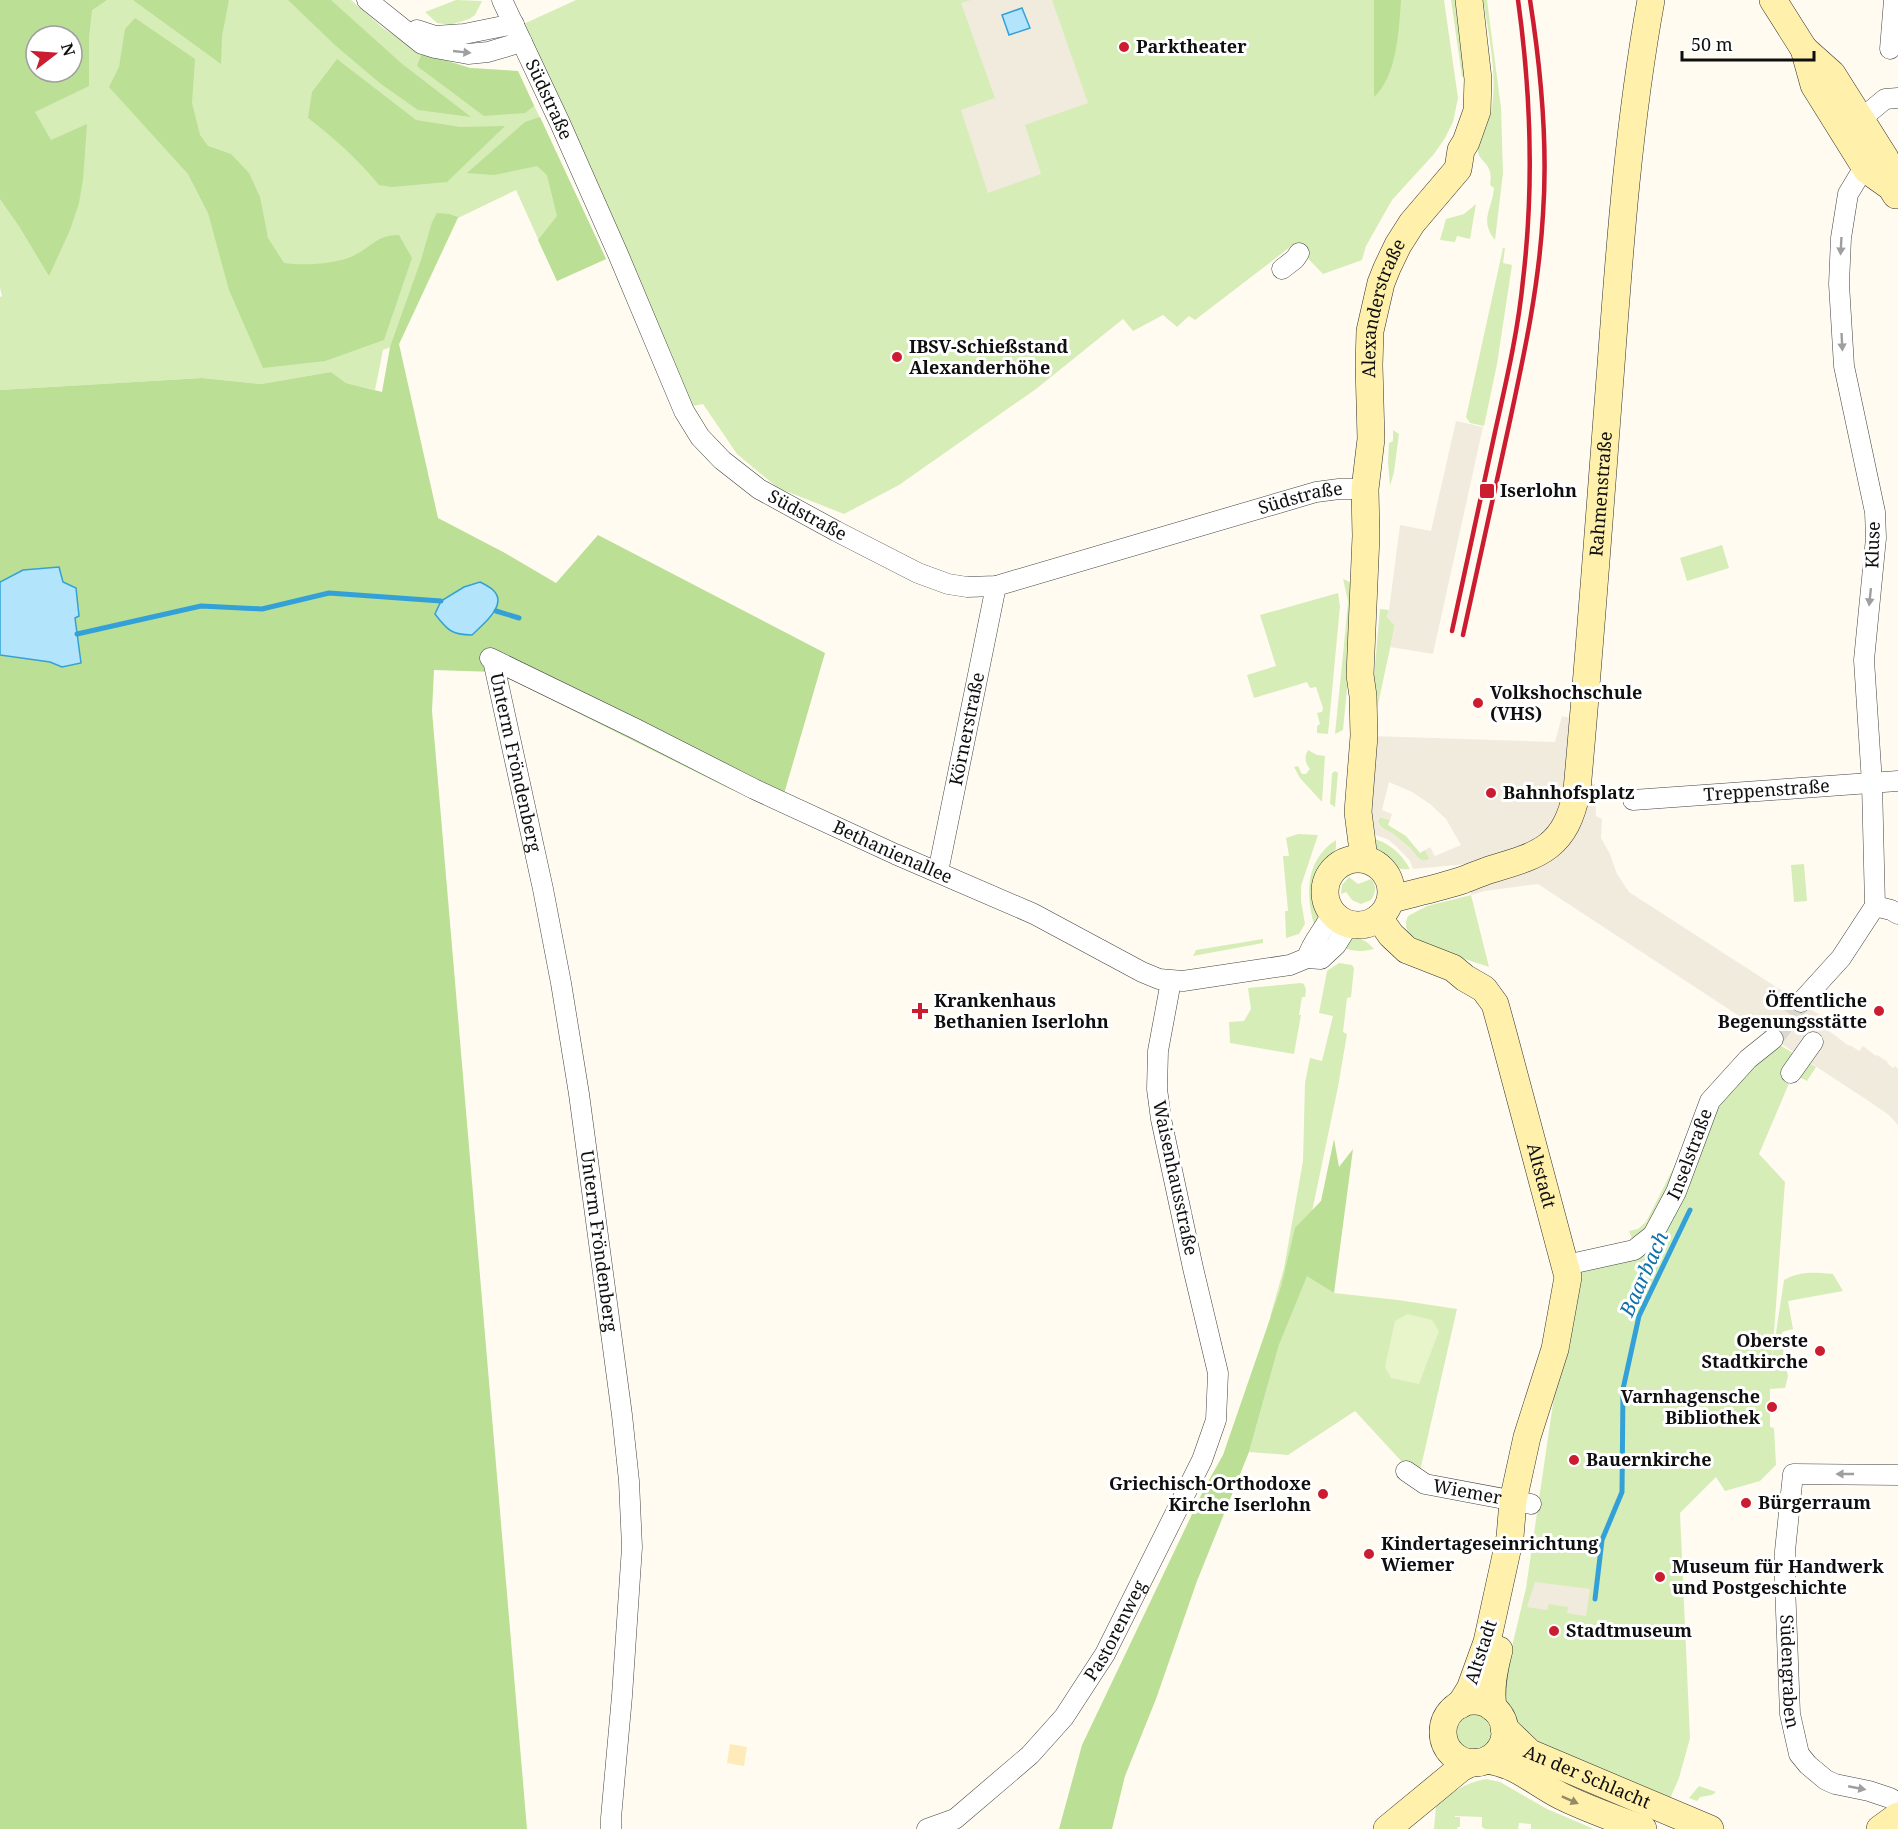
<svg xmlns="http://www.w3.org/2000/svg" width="1898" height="1829" font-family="'Noto Serif',serif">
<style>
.green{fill:#d7edb7;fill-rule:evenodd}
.forest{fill:#bbdf95;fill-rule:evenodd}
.sand{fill:#ffebba}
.pitch{fill:#e8f4ca}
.plaza{fill:#f1ebde;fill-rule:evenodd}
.water{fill:#b2e4fb;stroke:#33a1d7;stroke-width:1.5}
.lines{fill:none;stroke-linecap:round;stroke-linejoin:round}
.stream{stroke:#33a1d7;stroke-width:5}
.street-tunnel{stroke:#dbd8cf;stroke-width:20;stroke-dasharray:20 10;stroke-linecap:butt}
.street-casing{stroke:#424242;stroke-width:21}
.secondary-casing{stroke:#313131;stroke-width:28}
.street{stroke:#fff;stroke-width:20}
.secondary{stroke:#fff0ac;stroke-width:27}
.rail{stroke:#cb1c30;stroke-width:4.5}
.oneway{fill:#9f9f9f}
.oneway2{fill:#938b65}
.poi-dot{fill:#cb1c30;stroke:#fff;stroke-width:2}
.labels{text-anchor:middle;stroke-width:6;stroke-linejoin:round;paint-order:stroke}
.poi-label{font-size:18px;font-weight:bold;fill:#0f0f0f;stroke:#fff;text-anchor:start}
.street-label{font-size:18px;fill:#0f0f0f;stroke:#fff}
.water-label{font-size:20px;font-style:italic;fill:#0e71ab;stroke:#fff}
</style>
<rect width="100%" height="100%" fill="#fffbf1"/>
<path class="green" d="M0 0H351L383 28 422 53 470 68 518 71 606 259 557 281 516 190 458 218 399 344 383 350 375 390 346 383 331 372 261 384 202 378 0 390V297L2 296 0 288ZM36 36H72V72H36Z
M456 0 482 1 475 15 469 19 450 25 437 23 425 12Z
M576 0H1444L1458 98 1453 122 1445 138 1434 154 1392 200 1366 246 1362 260 1323 274 1294 244 1195 320 1189 316 1177 327 1163 315 1133 331 1123 319 1036 389 899 485 844 514 778 488 737 454 703 404 687 407 517 27Z
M1451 0H1456L1467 76 1462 77Z
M1483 0H1487L1501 108 1503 173 1495 240C1479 220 1492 210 1494 188L1490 185C1494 163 1480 163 1478 152 1478 146 1491 118 1492 107 1497 71 1489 36 1483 0Z
M1476 204 1470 239 1457 236 1455 242 1440 240 1446 219 1464 214Z
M1503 248H1505L1503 263 1512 265 1497 364 1484 426 1470 423 1466 417Z
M1393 430 1399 434 1394 472 1390 486 1388 462 1389 443 1393 441Z
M1722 545 1729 568 1687 581 1680 558Z
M1343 579 1352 583 1350 658 1343 730 1335 734 1346 624 1348 601Z
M1338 593 1340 606 1328 734 1317 733V726L1320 724 1317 713 1322 712 1323 708 1316 687 1310 688 1307 682 1254 698 1247 675 1276 666 1260 615Z
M1380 609 1389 610 1387 617 1395 625 1367 756Z
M1308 750 1317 755 1325 756 1322 802 1300 778 1294 767 1298 766 1302 774H1306L1310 769C1305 763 1304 757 1308 750Z
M1335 771 1338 773 1335 807 1330 804 1332 773Z
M1379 817 1390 820 1388 825 1406 836 1420 853 1425 850 1430 859 1423 861 1418 858 1410 848 1381 827 1378 822Z
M1298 834 1318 835 1301 886V901L1305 924 1299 934 1286 938 1285 911H1288L1283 856H1289L1286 838Z
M1369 838C1388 841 1401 853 1410 869 1387 871 1377 857 1369 838Z
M1336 840C1337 863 1325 865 1320 885 1317 901 1324 912 1315 928 1305 896 1305 860 1336 840Z
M1804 864 1807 901 1794 902 1791 865Z
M1349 877 1358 884 1371 879C1377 886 1376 893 1371 900L1361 904 1352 900 1346 892 1341 894 1342 885Z
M1471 895 1489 967C1472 961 1416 945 1407 930 1405 925 1406 921 1408 916L1427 906Z
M1351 938C1362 937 1367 942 1374 949 1362 952 1353 952 1342 947Z
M1263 939V943L1193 956 1196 950Z
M1339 963 1352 965 1354 968 1351 997 1347 998 1343 1032 1347 1034 1338 1087 1299 1274 1280 1316 1270 1317 1284 1268 1303 1161 1305 1083 1310 1058 1322 1061 1333 1016 1319 1013 1327 971Z
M1301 983 1304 984 1306 990 1305 997H1302L1299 1015H1301L1294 1054 1230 1043 1229 1022 1244 1021 1251 1009 1248 988Z
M1773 1041 1816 1067 1807 1081 1793 1074 1759 1154 1785 1182 1772 1359 1784 1280C1799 1271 1816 1272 1833 1274L1843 1291 1788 1301 1793 1329 1782 1332V1338L1779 1340 1780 1346H1783L1784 1356 1781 1357 1783 1367 1786 1368 1788 1376 1785 1388 1770 1389V1427L1774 1428 1776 1465 1760 1481 1725 1491 1716 1477 1680 1513 1690 1738 1679 1778 1666 1808 1533 1752 1504 1714 1503 1684 1526 1588 1573 1267 1636 1253 1711 1103Z
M1676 1163 1679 1164C1669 1191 1655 1222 1633 1241L1629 1231 1638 1229 1646 1222Z
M1307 1275 1334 1293 1398 1300 1457 1309 1420 1471 1403 1463 1355 1411 1288 1455 1249 1452 1279 1345Z
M1456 1732a18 18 0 1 1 36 0a18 18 0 1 1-36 0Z
M1486 1779 1500 1782 1547 1809 1594 1829H1531V1824L1519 1823 1518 1829H1485L1482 1827V1817L1455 1816V1817H1460V1827H1457L1458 1829H1434L1436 1806C1453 1792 1464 1783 1486 1779Z
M1699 1786 1716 1792 1712 1795 1700 1797 1697 1801 1689 1798Z"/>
<path class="forest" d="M0 0H107L92 10 89 37V86L35 112 51 140 87 124 83 179 79 203 70 230 49 276 19 226 0 199ZM36 36H72V72H36Z
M133 0H229L222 36 221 64Z
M288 0H331L401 63 471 117 418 110 381 84 336 46Z
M1374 0H1401C1399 29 1397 77 1374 97Z
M135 18 195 59 192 103 200 135 208 146 231 154 249 173 260 197 268 238 284 263C303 266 336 264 353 256 372 247 376 235 399 235L412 258 384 340 325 361 263 368 229 290 208 213 188 174 109 87 119 67 125 29Z
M422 53 470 68 518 71 534 106 525 113 484 116 417 66Z
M337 59 416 120 460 127 505 126 447 182 392 187 379 185C358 159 334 138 308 118L312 92Z
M540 117 606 259 557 281 538 240 557 216 547 175 537 166 494 175 467 173 525 122Z
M437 213 449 214 458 217 399 344 438 518 505 553 556 583 598 535 825 653 779 811 726 787 496 672 434 670 432 711 527 1829H0V655L50 662 62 667 81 663 75 617H79L23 570 0 582V390L202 378 261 384 331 372 346 383 382 392 390 347 421 260 432 222Z
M1334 1139 1339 1167 1353 1149 1334 1293 1307 1276 1279 1345 1249 1452 1197 1581 1156 1699 1125 1776 1112 1829H1059L1082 1745 1205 1487 1223 1455 1281 1287 1295 1228 1321 1201Z"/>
<path class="sand" d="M730 1744 747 1747 744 1766 727 1763Z"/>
<path class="pitch" d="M1407 1314 1432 1320 1439 1331 1419 1384 1391 1378 1385 1367 1395 1321Z"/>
<path class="plaza" d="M971 0H1052L1088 103 1025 125 1041 174 988 193 961 110 995 98 961 3Z
M1456 421 1483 427 1433 654 1390 647 1395 626 1387 617 1389 610 1400 525 1431 531Z
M1562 716 1570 718 1566 766 1570 784 1552 825 1531 843 1492 859 1467 864 1413 869 1410 861 1396 846 1387 839 1367 832 1372 736 1555 742ZM1389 782 1412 792 1430 804 1446 819 1461 845 1435 856 1430 847 1425 850 1430 859 1423 861 1418 858 1410 848 1394 834 1381 827 1378 822 1379 817 1390 820 1392 814 1382 810Z
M1588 783 1595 784 1596 816 1602 819 1601 838 1610 854 1617 874 1629 892 1829 1021 1825 1028 1849 1046 1850 1045 1859 1051 1863 1046 1876 1056 1877 1055 1888 1062 1887 1063 1893 1068 1895 1066 1898 1069V1125L1889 1115 1867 1100 1538 884 1485 891 1471 895 1470 891 1505 877Z
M1535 1582 1590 1589 1586 1616 1567 1613 1568 1607 1549 1604 1547 1610 1527 1607Z"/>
<path class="water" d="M1022 8 1030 28 1009 35 1002 15Z
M59 567 63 582 76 588 79 616 75 618 81 663 62 667 50 662 0 655V582L23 570Z
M480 582C484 584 490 587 493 590 509 605 482 625 472 635 452 635 447 630 435 614L441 601 464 587Z"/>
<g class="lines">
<path class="stream" d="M496 611 519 618
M77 634 201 606 262 609 329 593 441 601
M1595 1599 1602 1540 1622 1492 1623 1389 1639 1316 1690 1210"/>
<path class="street-tunnel" d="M1773 1039 1801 1002"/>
<defs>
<g id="street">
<path d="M367 0 422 44 435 48 468 54 488 52 522 42"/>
<path id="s1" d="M502 0 560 123 618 254 684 411 700 437 722 460 759 489 836 531 918 573 948 584 967 587 996 586 1316 492 1339 489H1365"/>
<path d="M417 30 435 36 464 34 514 24"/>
<path d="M1890 49 1894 0"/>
<path d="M1848 120 1861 119 1885 99 1898 98"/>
<path d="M1867 170 1860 174 1848 194 1841 238 1839 284 1844 366 1875 512 1876 538 1864 660 1872 783 1875 906"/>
<path d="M1282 269 1295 259 1299 253"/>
<path id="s2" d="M490 658 636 729 754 789 895 854 1034 914 1142 972 1159 979 1183 981 1290 965 1307 958 1321 959 1336 945 1349 924"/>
<path id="s3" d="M493 660 543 889 561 983 579 1094 622 1415 629 1481 632 1547 622 1696 611 1818V1829"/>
<path id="s4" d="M1633 800 1898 781"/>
<path id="s5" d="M938 872 996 586"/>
<path d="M1875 906 1891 910 1898 914"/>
<path d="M1307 958C1312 941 1325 929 1332 913"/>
<path d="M1801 1002 1841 958 1875 906"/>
<path d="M1791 1073 1813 1042"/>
<path id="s6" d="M1566 1265 1634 1250 1653 1235 1676 1192 1710 1101 1748 1059 1773 1039"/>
<path id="s7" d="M1406 1471 1425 1484 1531 1504"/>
<path id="s8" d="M1898 1475 1793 1474 1785 1551V1585L1790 1714 1799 1754 1808 1765 1826 1780 1835 1784 1869 1791 1890 1798 1898 1803"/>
<path id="s9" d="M927 1829 955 1819 1030 1755 1064 1717 1105 1654 1202 1460 1216 1420 1218 1373 1193 1268 1161 1119 1157 1089 1158 1051 1171 981"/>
</g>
<g id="secondary">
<path d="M1773 0 1804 49 1814 85 1867 170 1891 187"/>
<path d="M1804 49 1832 74 1885 158 1891 187 1896 195"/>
<circle cx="1358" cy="892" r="33"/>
<path id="s10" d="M1364 859 1358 812 1364 736 1363 696 1360 675 1366 536 1365 489 1371 439 1369 365 1370 331 1381 283 1387 268 1398 245 1412 223 1458 169 1461 150 1466 142 1477 111 1478 79 1469 0"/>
<path id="s11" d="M1391 899C1414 893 1439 888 1463 880 1471 877 1480 873 1489 870 1540 855 1566 848 1577 790 1590 648 1600 507 1611 365 1620 242 1629 121 1651 0"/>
<path id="s12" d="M1379 918 1391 935 1407 950 1453 968 1465 978 1484 989 1495 1004 1503 1033 1568 1277 1555 1349 1527 1437 1513 1501 1510 1537 1487 1642 1470 1689 1460 1705"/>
<circle cx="1474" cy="1732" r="31"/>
<path d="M1493 1708C1490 1688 1494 1669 1499 1650"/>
<path id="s13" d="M1504 1728 1530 1753 1710 1829"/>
<path d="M1487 1760C1517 1764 1535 1783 1561 1796 1587 1809 1616 1819 1643 1829"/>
<path d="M1387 1829 1461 1768 1473 1762"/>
<path d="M1880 1829 1898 1816"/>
</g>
</defs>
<use href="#street" class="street-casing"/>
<use href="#secondary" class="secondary-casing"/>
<use href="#street" class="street"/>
<use href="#secondary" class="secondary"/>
<path class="rail" d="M1452 631C1466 565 1481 498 1495 432 1506 382 1518 332 1523 280 1534 187 1531 93 1518 0
M1463 635C1478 565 1493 495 1509 425 1524 355 1539 286 1543 214 1548 143 1541 70 1530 0"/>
</g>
<defs><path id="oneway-solid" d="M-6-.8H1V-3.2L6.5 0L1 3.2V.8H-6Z" transform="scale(1.5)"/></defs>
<g class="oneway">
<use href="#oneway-solid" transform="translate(462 52) rotate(6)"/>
<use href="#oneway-solid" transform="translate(1841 246) rotate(93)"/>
<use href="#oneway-solid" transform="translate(1842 342) rotate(87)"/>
<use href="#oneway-solid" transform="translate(1870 597) rotate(96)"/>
<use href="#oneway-solid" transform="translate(1845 1474) rotate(-180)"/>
<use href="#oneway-solid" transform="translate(1857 1788) rotate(11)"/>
</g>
<use class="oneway2" href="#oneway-solid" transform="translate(1570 1800) rotate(24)"/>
<g class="poi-dot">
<circle cx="1124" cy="47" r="6"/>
<circle cx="897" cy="357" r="6"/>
<rect x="1479" y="483" width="16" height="16" rx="3"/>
<circle cx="1478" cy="703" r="6"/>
<circle cx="1491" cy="793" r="6"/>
<path d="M917 1002h6v6h6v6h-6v6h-6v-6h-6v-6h6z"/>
<circle cx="1879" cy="1011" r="6"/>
<circle cx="1820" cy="1351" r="6"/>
<circle cx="1772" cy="1407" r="6"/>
<circle cx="1574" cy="1460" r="6"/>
<circle cx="1323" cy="1494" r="6"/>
<circle cx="1746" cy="1503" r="6"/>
<circle cx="1369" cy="1554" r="6"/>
<circle cx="1660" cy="1577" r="6"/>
<circle cx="1554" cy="1631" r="6"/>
</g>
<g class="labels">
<g class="poi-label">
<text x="1136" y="53">Parktheater</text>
<text x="909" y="353">IBSV-Schießstand<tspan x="909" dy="21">Alexanderhöhe</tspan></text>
<text x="1500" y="497">Iserlohn</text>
<text x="1490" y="699">Volkshochschule<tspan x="1490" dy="21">(VHS)</tspan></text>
<text x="1503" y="799">Bahnhofsplatz</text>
<text x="934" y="1007">Krankenhaus<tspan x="934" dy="21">Bethanien Iserlohn</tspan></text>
<text x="1867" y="1007" text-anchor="end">Öffentliche<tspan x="1867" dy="21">Begenungsstätte</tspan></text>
<text x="1808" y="1347" text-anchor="end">Oberste<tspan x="1808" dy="21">Stadtkirche</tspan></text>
<text x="1760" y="1403" text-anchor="end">Varnhagensche<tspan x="1760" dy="21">Bibliothek</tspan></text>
<text x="1586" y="1466">Bauernkirche</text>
<text x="1311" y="1490" text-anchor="end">Griechisch-Orthodoxe<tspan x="1311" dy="21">Kirche Iserlohn</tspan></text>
<text x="1758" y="1509">Bürgerraum</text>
<text x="1381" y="1550">Kindertageseinrichtung<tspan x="1381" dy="21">Wiemer</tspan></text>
<text x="1672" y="1573">Museum für Handwerk<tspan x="1672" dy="21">und Postgeschichte</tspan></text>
<text x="1566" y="1637">Stadtmuseum</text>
</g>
<g class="street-label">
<text dy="6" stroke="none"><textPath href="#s1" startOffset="110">Südstraße</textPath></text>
<text dy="6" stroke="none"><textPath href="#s10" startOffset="554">Alexanderstraße</textPath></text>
<text dy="6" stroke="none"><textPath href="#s11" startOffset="528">Rahmenstraße</textPath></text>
<text dy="6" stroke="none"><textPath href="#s1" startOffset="1136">Südstraße</textPath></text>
<text dy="6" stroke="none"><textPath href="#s1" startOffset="614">Südstraße</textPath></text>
<text transform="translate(1873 545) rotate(-88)" y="6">Kluse</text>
<text dy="6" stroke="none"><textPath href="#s5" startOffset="146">Körnerstraße</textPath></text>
<text dy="6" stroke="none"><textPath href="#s3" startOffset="105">Unterm Fröndenberg</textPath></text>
<text dy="6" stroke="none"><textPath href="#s4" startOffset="134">Treppenstraße</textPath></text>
<text dy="6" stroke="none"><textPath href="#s2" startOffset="447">Bethanienallee</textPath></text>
<text dy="6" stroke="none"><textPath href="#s6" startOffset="183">Inselstraße</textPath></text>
<text dy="6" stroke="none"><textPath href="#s12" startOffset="326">Altstadt</textPath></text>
<text transform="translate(1175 1178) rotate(78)" y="6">Waisenhausstraße</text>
<text dy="6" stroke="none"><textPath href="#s3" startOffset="591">Unterm Fröndenberg</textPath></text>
<text dy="6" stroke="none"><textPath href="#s7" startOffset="66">Wiemer</textPath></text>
<text dy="6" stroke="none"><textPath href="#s9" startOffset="280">Pastorenweg</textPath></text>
<text transform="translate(1481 1652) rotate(-72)" y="6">Altstadt</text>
<text dy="6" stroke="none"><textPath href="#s8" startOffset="303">Südengraben</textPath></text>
<text dy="6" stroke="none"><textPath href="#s13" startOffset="98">An der Schlacht</textPath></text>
</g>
<g class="water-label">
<text transform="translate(1644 1274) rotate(-66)" y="7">Baarbach</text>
</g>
</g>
<g transform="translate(54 54) rotate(73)"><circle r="28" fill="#ffffff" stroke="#9f9f9f" stroke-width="1.5"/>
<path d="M0-4.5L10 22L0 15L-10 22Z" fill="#cb1c30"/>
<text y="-9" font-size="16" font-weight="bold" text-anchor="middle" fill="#0f0f0f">N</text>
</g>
<path d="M1682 51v9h132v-9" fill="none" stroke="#0f0f0f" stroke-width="3"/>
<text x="1691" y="51" font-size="18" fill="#0f0f0f" stroke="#ffffff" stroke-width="4.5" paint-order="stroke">50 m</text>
</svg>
